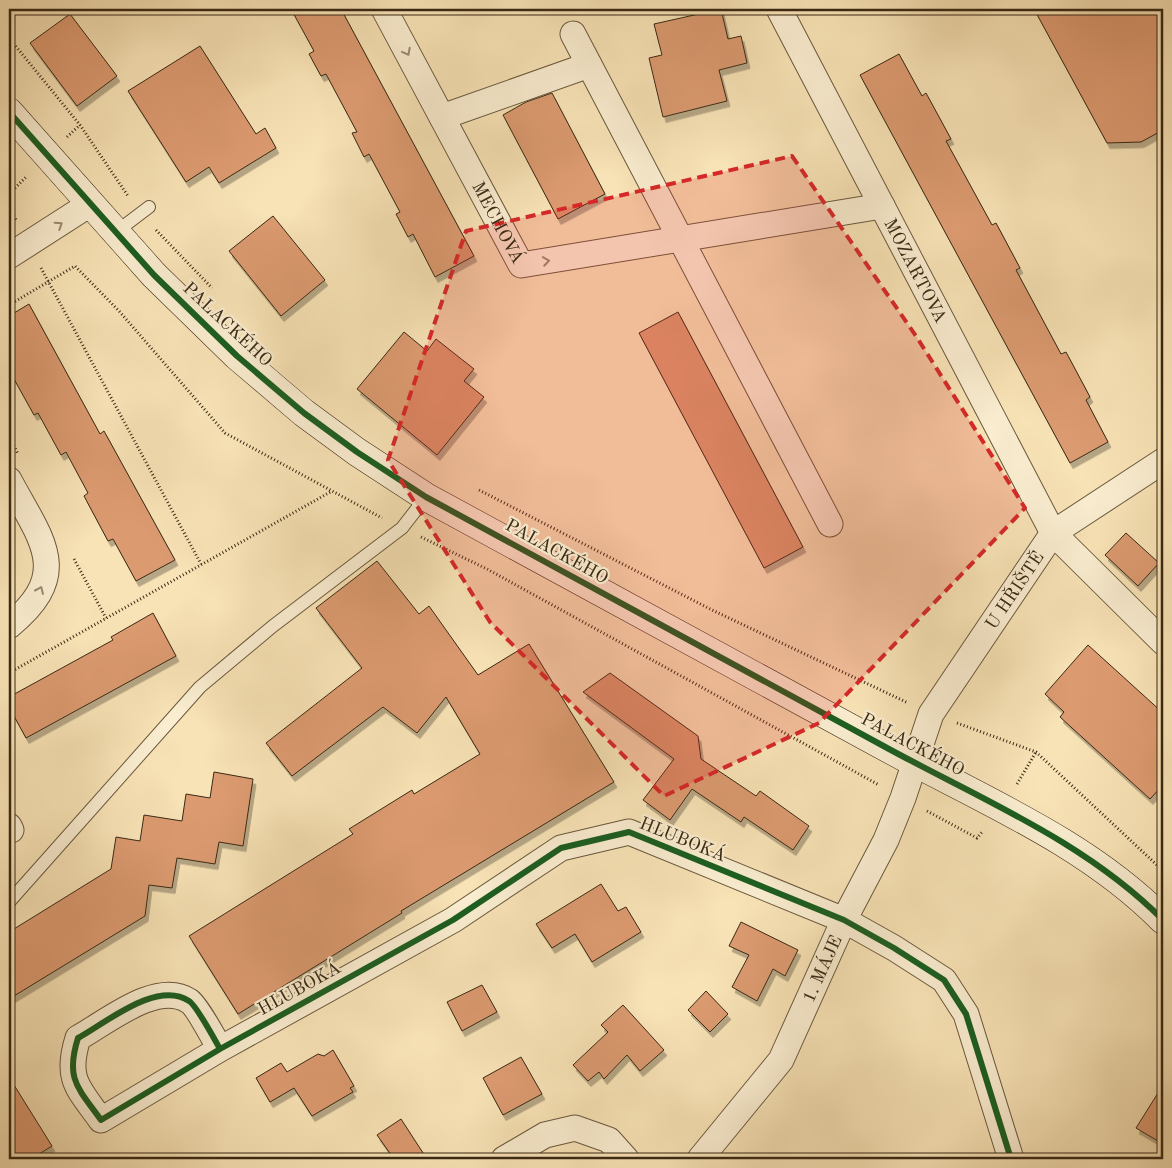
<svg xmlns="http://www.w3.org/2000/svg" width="1172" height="1168" font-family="'Old Standard TT',serif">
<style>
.building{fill:#dc9a6f;stroke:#392915;filter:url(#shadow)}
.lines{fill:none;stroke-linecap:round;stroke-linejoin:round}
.lane-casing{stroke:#69583d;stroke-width:14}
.street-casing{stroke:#69583d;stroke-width:27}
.secondary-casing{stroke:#392915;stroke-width:29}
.path{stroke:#392915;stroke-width:3;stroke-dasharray:1 2.5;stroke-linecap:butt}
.lane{stroke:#faedd0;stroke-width:12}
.street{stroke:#faedd0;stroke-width:25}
.secondary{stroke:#faedd0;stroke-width:28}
.cycleway-casing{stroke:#faedd0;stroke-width:9}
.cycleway{stroke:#1b5e20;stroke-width:6}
.oneway{stroke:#9a8b72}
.marked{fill:#d62828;fill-opacity:0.2;stroke:#d62828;stroke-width:4;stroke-dasharray:10 6;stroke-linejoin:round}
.labels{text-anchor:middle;stroke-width:4.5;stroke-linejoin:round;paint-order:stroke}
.street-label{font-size:18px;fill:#392915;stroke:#faedd0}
</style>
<defs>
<filter id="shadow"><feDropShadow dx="3" dy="5.5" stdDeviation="0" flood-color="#0004"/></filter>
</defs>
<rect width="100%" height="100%" fill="#f8e3b6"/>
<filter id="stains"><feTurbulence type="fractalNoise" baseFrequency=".004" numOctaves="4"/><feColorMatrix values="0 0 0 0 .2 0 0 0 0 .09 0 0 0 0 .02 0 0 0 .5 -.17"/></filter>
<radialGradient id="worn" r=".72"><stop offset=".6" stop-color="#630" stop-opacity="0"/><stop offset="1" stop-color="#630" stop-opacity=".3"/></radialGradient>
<path class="building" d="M291 9H341L474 256 435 277 413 234 408 237 396 214 400 212 369 154 364 157 352 133 357 132 326 74 321 76 309 54 314 51Z
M721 9 728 39 741 36 747 63 719 70 727 101 663 117 649 58 662 55 654 24Z
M1034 9H1163V130L1141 142 1107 143Z
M70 14 117 76 77 106 30 43Z
M200 46 256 134 265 128 276 148 219 183 209 167 186 182 128 91Z
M899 54 922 96 926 93 951 139 946 141 992 225 996 223 1020 268 1016 270 1061 354 1066 352 1090 397 1086 400 1108 442 1070 463 860 75Z
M552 93 605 194 558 219 503 115 526 102Z
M273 216 325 280 281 316 229 251Z
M29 304 100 434 104 431 175 560 136 581 113 539 108 541 84 496 88 493 66 452 61 455 38 413 34 415 9 370V316Z
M678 312 803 547 764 568 639 333Z
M404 332 427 351 436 339 474 369 464 381 484 397 437 455 357 389Z
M1126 533 1159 563 1138 586 1105 555Z
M377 561 419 614 429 606 478 675 529 644 614 782 401 911 402 913 238 1014 189 936 353 834 349 829 412 790 414 794 480 754 446 697 417 733 383 707 292 776 266 743 362 668 316 608Z
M153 613 176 656 26 738 9 707V697L113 640 111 637Z
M1088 645 1163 713V785L1150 799 1060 717 1064 712 1045 694Z
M610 673 698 736 701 759 756 796 760 791 809 826 793 850 744 817 741 822 692 789 670 820 643 800 674 759 583 692Z
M214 772 253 779 243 846 219 842 215 864 177 858 172 888 149 885 145 916 9 999V932L111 869 116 837 140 841 144 815 182 821 186 794 210 798Z
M601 884 618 911 626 907 641 932 592 962 575 934 552 948 536 924Z
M741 922 798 950 785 976 773 969 757 1001 732 987 749 955 729 946Z
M482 985 497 1012 462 1031 447 1002Z
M706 991 728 1014 710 1032 688 1010Z
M623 1005 664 1050 640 1071 627 1055 604 1079 599 1072 588 1081 573 1065 608 1032 601 1025Z
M333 1050 354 1086 350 1088 353 1092 312 1116 294 1088 270 1102 256 1078 281 1063 287 1072 318 1054 324 1056Z
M521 1057 542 1094 503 1115 483 1078Z
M9 1077 52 1146 31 1159H9Z
M1163 1085V1144L1136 1128Z
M401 1119 427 1159H394L377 1135Z"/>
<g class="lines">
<defs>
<path id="lane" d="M116 232 149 207
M9 902 200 687 273 626 402 528 426 497"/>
<g id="street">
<path id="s1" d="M384 9 521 265 882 206"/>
<path id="s2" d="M779 9 1053 533 1163 642"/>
<path d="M573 34 830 524"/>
<path d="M442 117 589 65"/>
<path d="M9 256 90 204"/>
<path d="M9 480C41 540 74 573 9 626"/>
<path d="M9 826 11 830"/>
<path d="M220 1049C215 1040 196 1005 189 1001 157 980 107 1022 78 1038 65 1079 78 1088 101 1120L220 1049 453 920 561 848 629 832 844 920 894 948 944 980 966 1014 1011 1159"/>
<path d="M504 1159 545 1135 575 1128 609 1140 626 1159"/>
<path id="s3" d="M700 1159 781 1060 844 920 886 840 903 798 931 714 1053 533 1163 461"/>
</g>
<path id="secondary" d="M9 112 154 275 237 356 304 413 357 452 426 497C580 581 735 665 889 749 983 800 1087 843 1163 920"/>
</defs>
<use href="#lane" class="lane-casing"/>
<use href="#street" class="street-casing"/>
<use href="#secondary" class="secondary-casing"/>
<path class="path" d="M9 38 80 125 128 196
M67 137 80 125
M9 192 11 211 16 220
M10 193 27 176
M156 230 212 288
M41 268 201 564
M9 305 75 266 119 311 225 433 382 518
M9 436 18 454
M479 490 714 611 908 703
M421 537 487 569 879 785
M74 559 106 618
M9 673 332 491
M957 723 1036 752 1159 867 1163 868
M1017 784 1036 752
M927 811 977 838 983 831"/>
<use href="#lane" class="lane"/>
<use href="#street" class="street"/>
<use href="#secondary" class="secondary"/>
<defs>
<path id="cycleway" d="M9 112 154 275 237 356 304 413 357 452 426 497C580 581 735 665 889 749 983 800 1087 843 1163 920
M220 1049C215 1040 196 1005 189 1001 157 980 107 1022 78 1038 65 1079 78 1088 101 1120L220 1049 453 920 561 848 629 832 844 920 894 948 944 980 966 1014 1011 1159"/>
</defs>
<use href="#cycleway" class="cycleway-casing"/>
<use href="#cycleway" class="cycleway"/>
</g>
<defs><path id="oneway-chevron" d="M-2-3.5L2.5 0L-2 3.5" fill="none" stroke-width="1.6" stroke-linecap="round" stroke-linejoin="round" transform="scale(1.25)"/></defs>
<g class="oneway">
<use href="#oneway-chevron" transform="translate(407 52) rotate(62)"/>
<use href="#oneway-chevron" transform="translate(59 225) rotate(-33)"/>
<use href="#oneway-chevron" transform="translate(546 261) rotate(-9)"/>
<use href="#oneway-chevron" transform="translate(40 590) rotate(-66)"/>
</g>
<path class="marked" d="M792 156 916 336 1025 508 819 723 664 796 490 622 388 460 466 231Z"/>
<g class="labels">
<g class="street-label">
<text dy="6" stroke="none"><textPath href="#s1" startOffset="242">MECHOVÁ</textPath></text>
<text dy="6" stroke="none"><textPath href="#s2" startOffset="295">MOZARTOVA</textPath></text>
<text transform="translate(228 324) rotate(43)" y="6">PALACKÉHO</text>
<text transform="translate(557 551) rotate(29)" y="6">PALACKÉHO</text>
<text dy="6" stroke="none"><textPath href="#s3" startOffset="655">U HŘIŠTĚ</textPath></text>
<text transform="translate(913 744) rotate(28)" y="6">PALACKÉHO</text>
<text transform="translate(683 839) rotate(22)" y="6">HLUBOKÁ</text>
<text dy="6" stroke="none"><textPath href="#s3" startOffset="228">1. MÁJE</textPath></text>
<text transform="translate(299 988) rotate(-29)" y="6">HLUBOKÁ</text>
</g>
</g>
<rect width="1172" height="1168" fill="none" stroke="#f8e3b6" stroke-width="30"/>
<rect x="10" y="10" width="1152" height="1148" fill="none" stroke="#392915" stroke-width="2.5"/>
<rect x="15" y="15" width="1142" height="1138" fill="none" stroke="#392915"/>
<rect width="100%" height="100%" filter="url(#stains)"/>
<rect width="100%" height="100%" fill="url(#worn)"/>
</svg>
